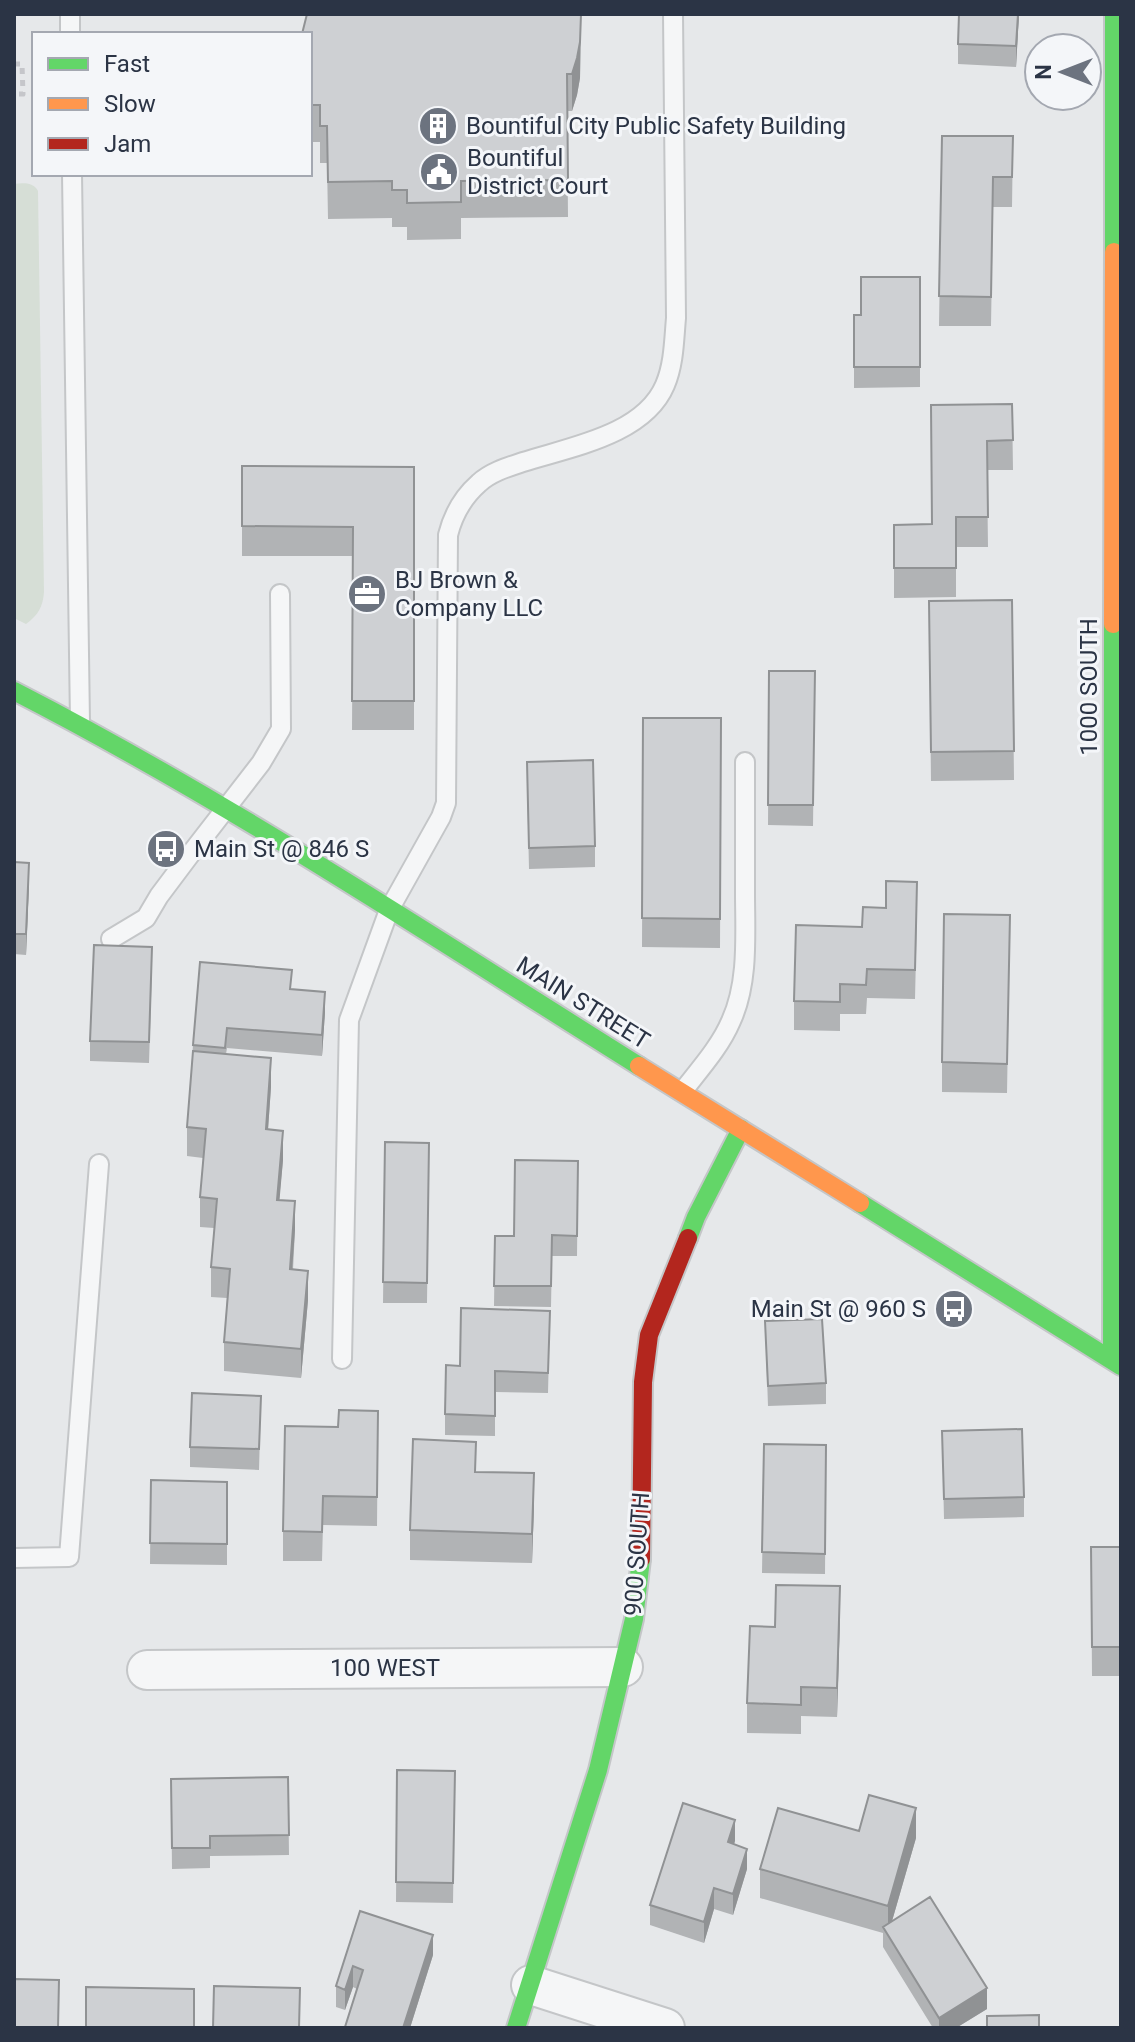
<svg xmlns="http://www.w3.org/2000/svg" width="1135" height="2042" font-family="Roboto,sans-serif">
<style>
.green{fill:#d6ded6}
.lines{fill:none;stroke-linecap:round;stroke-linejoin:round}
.lane-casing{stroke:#c4c6c8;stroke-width:22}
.street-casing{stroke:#c4c6c8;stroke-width:42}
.fast-casing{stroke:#c4c6c8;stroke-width:22}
.slow-casing{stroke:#c4c6c8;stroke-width:22}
.jam-casing{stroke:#c4c6c8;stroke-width:22}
.path{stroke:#c5c6ca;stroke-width:5;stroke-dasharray:6 6;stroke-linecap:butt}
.lane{stroke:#f5f6f7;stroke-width:18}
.street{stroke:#f5f6f7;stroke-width:38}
.fast{stroke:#63d668;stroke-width:18}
.slow{stroke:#ff974d;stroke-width:18}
.jam{stroke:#b3261e;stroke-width:18}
.wall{fill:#b1b3b5}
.shaded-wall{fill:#909294}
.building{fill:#ced0d3;stroke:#909294;stroke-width:2}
.labels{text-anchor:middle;stroke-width:6;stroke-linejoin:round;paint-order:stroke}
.poi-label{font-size:24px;fill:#2b3445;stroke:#f4f6f9;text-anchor:start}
.street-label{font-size:24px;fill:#2b3445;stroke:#f4f6f9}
</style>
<rect width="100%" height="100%" fill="#e6e8ea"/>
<path class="green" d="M14 184C23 183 33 182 38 191L44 592C43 607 38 615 26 624L14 618Z"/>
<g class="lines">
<defs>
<path id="lane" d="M70 14V34
M72 174 80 722
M111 939 146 918 159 896 189 856 261 763 281 729 280 594
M682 1092C699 1070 720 1047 731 1021 749 982 745 934 745 892 745 849 745 806 745 762
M342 1359 349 1020 389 910 441 817 446 803 448 535C453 515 463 497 479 483 491 472 508 467 523 462 570 447 644 435 665 385 674 364 674 340 676 318L673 14
M14 1558 69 1557 99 1164"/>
<path id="street" d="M147 1670 623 1667
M531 1985 665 2028"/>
<path id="fast" d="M1114 252V14
M14 691C230 802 433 937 639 1066
M860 1203 1121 1366
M688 1238 696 1217 741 1129
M1112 1360 1113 624
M516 2028 598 1770 634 1619 641 1559"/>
<path id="slow" d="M1113 624 1114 252
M639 1066 860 1203"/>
<path id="jam" d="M641 1559 643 1382 649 1335 688 1238"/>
</defs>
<use href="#lane" class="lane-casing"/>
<use href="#street" class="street-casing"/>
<use href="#fast" class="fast-casing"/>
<use href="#slow" class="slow-casing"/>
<use href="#jam" class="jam-casing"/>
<path class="path" d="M14 64H22L23 94H14"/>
<use href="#lane" class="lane"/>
<use href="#street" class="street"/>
<use href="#fast" class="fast"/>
<use href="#slow" class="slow"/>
<use href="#jam" class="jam"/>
</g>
<path class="wall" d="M581 14 580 78 577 95 572 111H567L568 217 461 218V239L407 240V227H392V218L328 219 327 163H320V142H310V34Z
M1019 14 1016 67 958 64V44Z
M942 136H1013L1012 207H993L991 326H939Z
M920 277V387L854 388V315H861Z
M1012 404 1013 470H987L988 547H956V597L894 598V525L931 524Z
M242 466 414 467V730H352L353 556H242Z
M1012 600 1014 780 931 781 929 601Z
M769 671H815L813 826 768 825Z
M643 718H721L720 948 642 947Z
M527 783 595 846V867L529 869Z
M14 862 29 883 26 955 14 954Z
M917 912 915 999 867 998 866 1014H840V1031L794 1030V1001L862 927Z
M1010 915 1007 1093 942 1092V1062Z
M152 967 149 1063 90 1061V1041Z
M292 989 325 1012 322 1056 227 1048 226 1054 271 1087 268 1129 283 1160 279 1200 295 1230 293 1270 308 1300 301 1378 224 1371V1342L227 1298 211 1297V1267L214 1228 200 1227V1197L203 1158 187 1156V1127L193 1045Z
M385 1142 429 1143 427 1303H383Z
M578 1161 577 1256H552L551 1307 494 1306 495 1236H514Z
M550 1311 548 1393 495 1392V1436L445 1435V1414L460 1366Z
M765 1321 826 1383V1404L768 1406Z
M261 1396 259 1470 190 1467V1447Z
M378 1411 377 1526 323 1525 322 1561H283V1531L338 1427Z
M942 1431 1024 1497V1517L944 1519Z
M764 1444 826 1445 825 1574 762 1573Z
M476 1472 534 1503 532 1563 410 1560V1530Z
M151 1480 227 1482V1565L150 1564Z
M1091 1547H1121V1676H1092Z
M840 1615 837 1717 801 1716V1734L747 1733V1703L775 1627Z
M397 1770 455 1771 453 1903 396 1902Z
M288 1777 289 1855 210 1856V1868L172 1869 171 1779Z
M859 1831 916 1838 892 1921 987 2009 956 2028H933L883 1947V1933L760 1898V1869Z
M735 1841 734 1844 747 1869 733 1915 714 1909 704 1943 650 1925V1905Z
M360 1911 433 1955 410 2028H345L357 1989 353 1987 345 2010 336 2007V1986Z"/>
<path class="shaded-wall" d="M581 14 580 78 577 95 572 111V74Z
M1018 14H1019L1016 67V46Z
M29 863V883L26 955V934Z
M325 992V1012L322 1056V1035Z
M271 1058V1087L266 1158V1129Z
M283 1131V1160L277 1229V1200Z
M295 1201V1230L290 1299V1269Z
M308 1271V1300L301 1378V1349Z
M534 1473V1503L532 1563V1534Z
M840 1586V1615L837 1717V1688Z
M916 1808V1838L888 1935V1906Z
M735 1820V1841L728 1863V1842Z
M747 1849V1869L733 1915V1894Z
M714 1888V1909L704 1943V1922Z
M433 1935V1955L410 2028H403Z
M353 1966V1987L345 2010V1990Z
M987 1988V2009L956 2028H939V2018Z"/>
<path class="building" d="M307 14H581L580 42 577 58 572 74H567L568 180 461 181V202L407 203V190H392V181L328 182 327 126H320V105H310V34H302Z
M959 14H1018L1016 46 958 44Z
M942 136H1013L1012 177H993L991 297 939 296Z
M861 277H920V367H854V315H861Z
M1012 404 1013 440 987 441 988 517H956V568H894V525L932 524 931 405Z
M242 466 414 467V701H352L353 527 242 526Z
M1012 600 1014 751 931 752 929 601Z
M769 671H815L813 805H768Z
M643 718H721L720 919 642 918Z
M593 760 595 846 529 848 527 762Z
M14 862 29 863 26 934H14Z
M886 881 917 882 915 970 867 969 866 985 840 984V1002L794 1001 796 925 862 927 863 907 886 908Z
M944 914 1010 915 1007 1064 942 1062Z
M94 945 152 947 149 1042 90 1041Z
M200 962 292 970 290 989 325 992 322 1035 227 1028 225 1048 193 1045Z
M193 1051 271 1058 266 1129 283 1131 277 1200 295 1201 290 1269 308 1271 301 1349 224 1342 230 1269 211 1267 217 1199 200 1197 206 1129 187 1127Z
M385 1142 429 1143 427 1283 383 1282Z
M515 1160 578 1161 577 1236 552 1235 551 1286H494L495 1236H514Z
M461 1308 550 1311 548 1373 495 1371V1416L445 1414 446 1365 460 1366Z
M822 1319 826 1383 768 1386 765 1321Z
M192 1393 261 1396 259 1449 190 1447Z
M339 1410 378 1411 377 1497 323 1496 322 1532 283 1531 285 1426 338 1427Z
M1022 1429 1024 1497 944 1499 942 1431Z
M413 1439 476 1442 475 1472 534 1473 532 1534 410 1530Z
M764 1444 826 1445 825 1554 762 1552Z
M151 1480 227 1482V1544L150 1543Z
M1091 1547H1121V1647H1092Z
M776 1585 840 1586 837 1688 801 1687V1705L747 1703 750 1626 775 1627Z
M397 1770 455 1771 453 1883 396 1882Z
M288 1777 289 1835 210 1836V1848H172L171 1779Z
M869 1795 916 1808 888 1906 760 1869 778 1808 859 1831Z
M683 1803 735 1820 728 1842 747 1849 733 1894 714 1888 704 1922 650 1905Z
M930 1897 987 1988 939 2018 883 1927Z
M360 1911 433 1935 403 2028H349L345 2027 363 1970 353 1966 345 1990 336 1986Z
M14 1979 59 1980 58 2028H14Z
M214 1986 300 1988 299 2028H213Z
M86 1987 194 1989V2028H86Z
M1039 2015V2028H987V2016Z"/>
<defs>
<symbol id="building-disc" viewBox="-11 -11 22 22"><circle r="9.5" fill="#6c737f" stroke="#f4f6f9"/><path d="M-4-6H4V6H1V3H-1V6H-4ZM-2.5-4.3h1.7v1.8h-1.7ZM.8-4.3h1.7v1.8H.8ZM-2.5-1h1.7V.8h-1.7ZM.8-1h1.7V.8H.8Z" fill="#fff"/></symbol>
<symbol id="civic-disc" viewBox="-11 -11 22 22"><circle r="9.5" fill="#6c737f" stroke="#f4f6f9"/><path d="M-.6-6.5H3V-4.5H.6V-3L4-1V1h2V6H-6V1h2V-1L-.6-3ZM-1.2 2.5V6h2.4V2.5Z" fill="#fff"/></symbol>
<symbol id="office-disc" viewBox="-11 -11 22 22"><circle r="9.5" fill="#6c737f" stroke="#f4f6f9"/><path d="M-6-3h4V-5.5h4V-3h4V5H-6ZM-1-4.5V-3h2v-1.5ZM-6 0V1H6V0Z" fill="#fff"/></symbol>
<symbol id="bus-disc" viewBox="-11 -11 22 22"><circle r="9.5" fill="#6c737f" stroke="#f4f6f9"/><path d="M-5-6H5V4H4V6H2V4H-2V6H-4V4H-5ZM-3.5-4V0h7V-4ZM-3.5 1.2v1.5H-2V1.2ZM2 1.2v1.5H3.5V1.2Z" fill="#fff"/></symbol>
</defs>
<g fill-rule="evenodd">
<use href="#building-disc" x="416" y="104" width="44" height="44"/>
<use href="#civic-disc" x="417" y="150" width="44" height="44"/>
<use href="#office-disc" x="345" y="572" width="44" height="44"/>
<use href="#bus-disc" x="144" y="827" width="44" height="44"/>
<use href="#bus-disc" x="932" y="1287" width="44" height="44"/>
</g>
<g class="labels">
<g class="poi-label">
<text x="466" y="134">Bountiful City Public Safety Building</text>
<text x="467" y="166">Bountiful<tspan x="467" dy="28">District Court</tspan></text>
<text x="395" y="588">BJ Brown &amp;<tspan x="395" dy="28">Company LLC</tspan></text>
<text x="194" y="857">Main St @ 846 S</text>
<text x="926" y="1317" text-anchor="end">Main St @ 960 S</text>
</g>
<g class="street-label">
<text transform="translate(1089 687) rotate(-90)" y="8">1000 SOUTH</text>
<text transform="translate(583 1003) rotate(32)" y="8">MAIN STREET</text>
<text transform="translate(637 1554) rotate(-86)" y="8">900 SOUTH</text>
<text x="385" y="1676">100 WEST</text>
</g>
</g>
<rect width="1135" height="2042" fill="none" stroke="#2b3445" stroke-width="32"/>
<rect x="32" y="32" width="280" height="144" fill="#f4f6f9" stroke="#a4a8b1" stroke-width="2"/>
<rect x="48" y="58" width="40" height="12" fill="#63d668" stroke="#a4a8b1" stroke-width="2"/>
<text x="104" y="72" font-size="24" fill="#2b3445">Fast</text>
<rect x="48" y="98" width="40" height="12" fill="#ff974d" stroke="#a4a8b1" stroke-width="2"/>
<text x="104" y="112" font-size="24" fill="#2b3445">Slow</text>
<rect x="48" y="138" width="40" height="12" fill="#b3261e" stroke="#a4a8b1" stroke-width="2"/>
<text x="104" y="152" font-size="24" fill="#2b3445">Jam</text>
<g transform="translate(1063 72) rotate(270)"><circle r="38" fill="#f4f6f9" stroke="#a4a8b1" stroke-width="2"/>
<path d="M0-6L14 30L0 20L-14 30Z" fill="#6c737f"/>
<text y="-12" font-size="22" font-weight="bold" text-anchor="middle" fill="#2b3445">N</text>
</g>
</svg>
